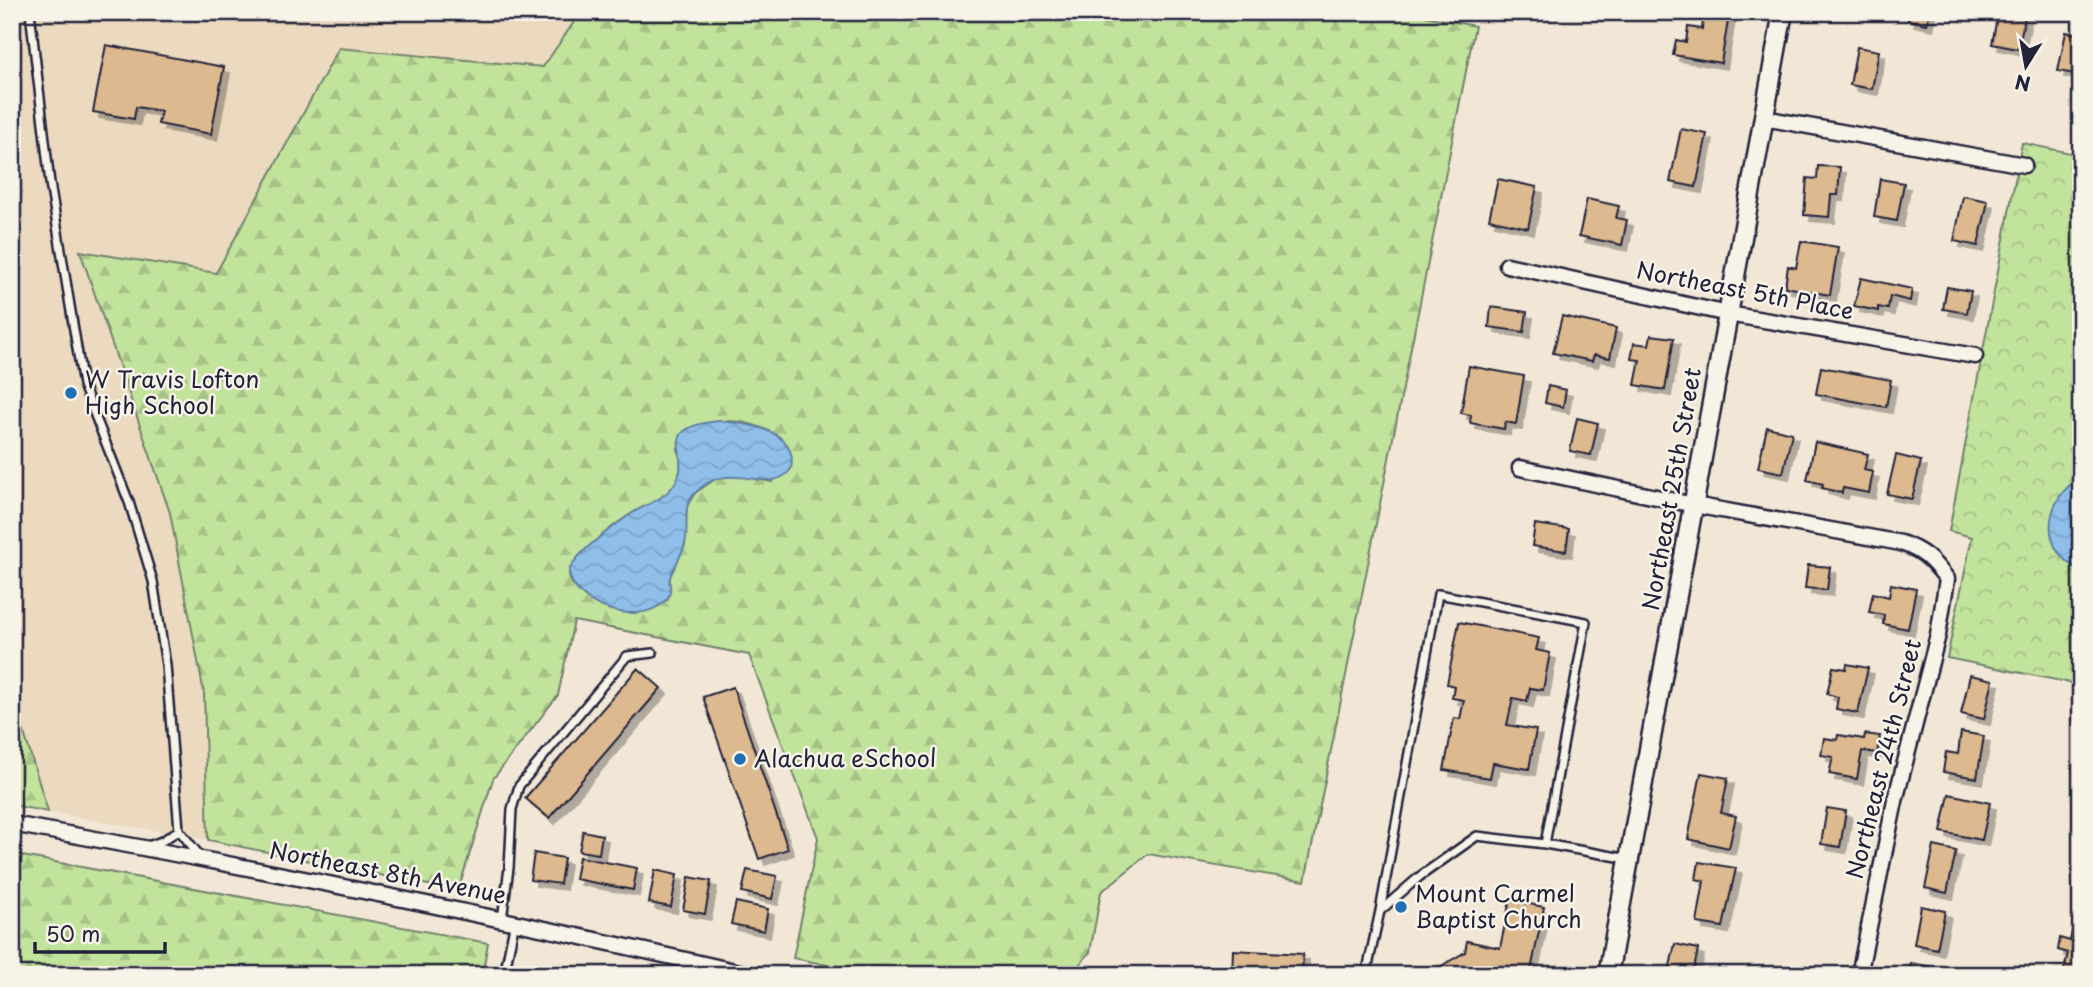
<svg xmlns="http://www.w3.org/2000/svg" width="2093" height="987" font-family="'Playpen Sans',sans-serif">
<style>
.built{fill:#ebd9c0}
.forest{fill:url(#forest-firs);stroke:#72826c;stroke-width:2;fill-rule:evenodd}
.park{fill:url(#park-crowns);stroke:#72826c;stroke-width:2}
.water{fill:url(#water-waves);stroke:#6380a3;stroke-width:2}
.building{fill:#dcb98e;stroke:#22223b;stroke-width:2;filter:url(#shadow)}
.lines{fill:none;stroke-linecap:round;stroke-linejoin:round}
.service-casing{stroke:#22223b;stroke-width:12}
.minor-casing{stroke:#22223b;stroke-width:19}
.tertiary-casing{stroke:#22223b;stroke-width:23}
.service{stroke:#f7f3e8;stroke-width:7}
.minor{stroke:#f7f3e8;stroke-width:14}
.tertiary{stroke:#f7f3e8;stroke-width:18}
.poi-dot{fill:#1f6fb2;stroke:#f7f3e8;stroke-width:2.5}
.labels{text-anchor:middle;stroke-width:5;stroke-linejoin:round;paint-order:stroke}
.street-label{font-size:23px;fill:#22223b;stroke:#f7f3e8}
.poi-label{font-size:23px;fill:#22223b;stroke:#f7f3e8;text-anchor:start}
</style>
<defs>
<pattern id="forest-firs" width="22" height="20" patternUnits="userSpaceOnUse" patternTransform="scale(1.75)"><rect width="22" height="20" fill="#c2e39c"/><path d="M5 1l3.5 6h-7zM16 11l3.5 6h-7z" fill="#a6c287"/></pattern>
<pattern id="park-crowns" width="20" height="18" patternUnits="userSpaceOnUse" patternTransform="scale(1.75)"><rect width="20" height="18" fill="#c2e39c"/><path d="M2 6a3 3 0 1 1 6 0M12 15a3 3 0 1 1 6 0" fill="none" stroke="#a6c287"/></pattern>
<pattern id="water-waves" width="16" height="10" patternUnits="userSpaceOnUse" patternTransform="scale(1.75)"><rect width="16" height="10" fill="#8fbee9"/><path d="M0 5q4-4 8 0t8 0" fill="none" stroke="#7ba3c9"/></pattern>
<filter id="shadow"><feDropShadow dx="6" dy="6" stdDeviation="0" flood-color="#0004"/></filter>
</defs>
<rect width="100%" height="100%" fill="#f2e7d6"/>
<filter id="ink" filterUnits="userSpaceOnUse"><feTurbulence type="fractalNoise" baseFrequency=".0143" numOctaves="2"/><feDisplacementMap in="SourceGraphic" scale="14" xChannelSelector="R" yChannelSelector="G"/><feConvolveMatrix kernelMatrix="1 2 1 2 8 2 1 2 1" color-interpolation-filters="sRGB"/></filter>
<g filter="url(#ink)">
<path class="built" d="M12 12H581L544 67 339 48 216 274 80 252 170 513 204 693 208 840 48 812 12 693Z"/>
<path class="forest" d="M581 12H1405L1475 26 1305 881 1148 854 1101 892 1090 952 1071 975H876L793 958 818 838 749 655 574 621 558 695 493 779 458 891 208 840 204 693 170 513 80 251 216 273 339 48 543 67ZM728 421C747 421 776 430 788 446L772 482 743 476 727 475 714 480 695 493 687 506 685 545 670 576 668 599C644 616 630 616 603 606 591 601 568 588 569 573 571 556 624 517 640 509 646 505 654 504 660 500 665 497 671 489 674 485 683 472 681 462 678 448Z
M12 693 48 812 12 805Z
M12 854 488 943 482 975H12Z"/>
<path class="park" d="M2022 143 2081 155V685L1947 658 1972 537 1949 531Z"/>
<path class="water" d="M718 421C746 423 799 429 791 469 769 499 731 455 695 493 680 508 690 525 685 543 682 556 674 566 670 577 668 584 673 591 668 597 647 627 587 611 572 582 571 579 569 576 569 572 573 554 619 522 634 512 650 502 661 501 673 486 697 456 649 429 718 421Z
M2081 478V570C2038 553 2043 497 2081 478Z"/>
<path class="building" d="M1704 12 1729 15 1721 63 1673 55 1676 40 1686 42 1688 27 1702 29Z
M1910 12H1930L1927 24 1908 20Z
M1998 12H2026L2018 49 1992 44Z
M2066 32 2081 35V75L2058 71Z
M106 45 224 67 211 134 158 124 161 111 136 107 134 119 93 112Z
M1857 47 1879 51 1872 89 1850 85Z
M1681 129 1707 134 1696 187 1670 182Z
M1818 166 1840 167 1838 195H1831L1829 217 1804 215 1807 178 1817 179Z
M1498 179 1537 187 1528 228 1489 219Z
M1880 179 1904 183 1897 221 1874 217Z
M1963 196 1988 201 1978 246 1954 241Z
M1587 199 1619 206 1616 218 1627 220 1622 245 1579 236Z
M1801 241 1838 247 1830 295 1785 287 1788 266 1796 268Z
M1861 278 1912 289 1910 301 1890 296 1888 309 1878 307V311L1854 306Z
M1947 287 1971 291 1967 313 1943 309Z
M1491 307 1527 312 1524 332 1489 327Z
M1562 316 1616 328 1610 358 1594 355 1592 361 1553 353Z
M1651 335 1674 338 1665 390 1635 385 1640 360 1631 359 1634 343 1649 345Z
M1469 366 1524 376 1516 424 1505 422 1504 429 1470 423 1471 415 1461 413Z
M1821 367 1891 380 1886 407 1816 394Z
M1548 386 1566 390 1563 407 1545 403Z
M1577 418 1598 423 1591 455 1570 451Z
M1767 427 1792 433 1783 473 1758 468Z
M1815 442 1868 454 1864 470 1873 472 1869 493 1843 488 1842 493 1822 488 1823 484 1807 480Z
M1896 455 1921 461 1912 499 1887 494Z
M1535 524 1569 529 1566 551 1532 546Z
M1808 565 1830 567 1827 590 1805 588Z
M1891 584 1916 589 1908 629 1883 624 1884 615 1869 612 1873 593 1889 597Z
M1459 622 1539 638 1536 650 1550 653 1543 690 1530 688 1527 701 1513 698 1507 725 1536 730 1529 769 1493 763 1490 778 1444 770 1454 718 1460 719 1464 700 1452 698 1454 686 1447 684Z
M1847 664 1868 668 1858 713 1836 709 1838 697 1827 694 1833 667 1846 669Z
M638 668 661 688 549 818 525 798Z
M1970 675 1993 680 1984 719 1961 714Z
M733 687 788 849 759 859 703 697Z
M1961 732 1984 736 1977 778 1943 772 1946 752 1958 754Z
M1865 734 1880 736 1877 753 1862 751 1857 779 1829 774 1833 757 1821 755 1824 738 1837 740 1838 735 1864 739Z
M1701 773 1728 778 1721 813 1736 816 1729 848 1688 839Z
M1949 794 1990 803 1982 840 1941 832Z
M1827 808 1846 811 1840 847 1821 844Z
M583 831 602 835 599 854 579 851Z
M1934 846 1956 851 1947 893 1925 888Z
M534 853 564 858 560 884 530 880Z
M579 857 637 868 633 890 575 879Z
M1699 862 1736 868 1723 927 1697 923 1704 881 1696 879Z
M655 870 677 875 671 907 649 903Z
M747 870 777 876 772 899 742 892Z
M689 877 711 881 705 914 683 910Z
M1510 900 1544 907 1530 975H1437L1438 968 1465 952 1467 941 1500 948Z
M736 902 768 909 764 931 731 924Z
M1921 906 1945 911 1937 949 1914 944Z
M2072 932 2081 934V975H2063L2068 953 2058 950 2060 938 2070 941Z
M1675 944 1698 949 1693 975H1668Z
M1233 950 1303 954 1302 975H1232Z
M1911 963 1933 967 1932 975H1909Z
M1792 966 1816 971 1815 975H1790Z"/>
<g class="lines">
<defs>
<path id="service" d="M30 12 50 183 83 385 129 502 153 581 166 665 179 830
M148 846 162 841 179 830 200 856
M1380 911 1438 594 1586 622 1545 844
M502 919 509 868 512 809 519 786 627 656 653 653
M504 975 515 921
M1366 975 1380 911 1419 877 1477 836 1545 844 1629 859"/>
<path id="minor" d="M1764 118 2024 165
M1507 265 1728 314 1975 356
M1520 468 1694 505 1901 543C1924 551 1932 560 1947 579L1938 635 1895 801 1859 975
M12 824C260 868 507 919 752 975"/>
<path id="tertiary" d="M1608 975 1783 12"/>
</defs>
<use href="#service" class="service-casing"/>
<use href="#minor" class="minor-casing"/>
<use href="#tertiary" class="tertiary-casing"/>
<use href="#service" class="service"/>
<use href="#minor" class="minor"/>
<use href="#tertiary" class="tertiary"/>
</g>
</g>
<g class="poi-dot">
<circle cx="71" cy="393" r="7"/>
<circle cx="740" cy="759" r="7"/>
<circle cx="1401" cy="907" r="7"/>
</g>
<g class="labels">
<g class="street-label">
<text transform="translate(1745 291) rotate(11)" y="8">Northeast 5th Place</text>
<text transform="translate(1672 489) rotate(-80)" y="8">Northeast 25th Street</text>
<text transform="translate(1884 759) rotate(-76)" y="8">Northeast 24th Street</text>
<text transform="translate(388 873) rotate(11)" y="8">Northeast 8th Avenue</text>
</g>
<g class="poi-label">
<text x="85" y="388">W Travis Lofton<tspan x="85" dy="26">High School</tspan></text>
<text x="754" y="767">Alachua eSchool</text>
<text x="1415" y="902">Mount Carmel<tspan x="1415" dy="26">Baptist Church</tspan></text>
</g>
</g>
<rect width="2093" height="987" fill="none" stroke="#f7f3e8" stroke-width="42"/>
<rect x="21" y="21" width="2051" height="945" fill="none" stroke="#22223b" stroke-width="2.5" filter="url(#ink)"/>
<g transform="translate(2026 66) rotate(191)" stroke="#f7f3e8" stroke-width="5" paint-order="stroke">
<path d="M0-5L12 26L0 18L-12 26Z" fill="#22223b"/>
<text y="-10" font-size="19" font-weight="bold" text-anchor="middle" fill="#22223b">N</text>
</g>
<path d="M35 942v10h130v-10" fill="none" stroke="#22223b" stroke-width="3.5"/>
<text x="46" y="942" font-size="21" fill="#22223b" stroke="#f7f3e8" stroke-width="5" paint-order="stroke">50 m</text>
</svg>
